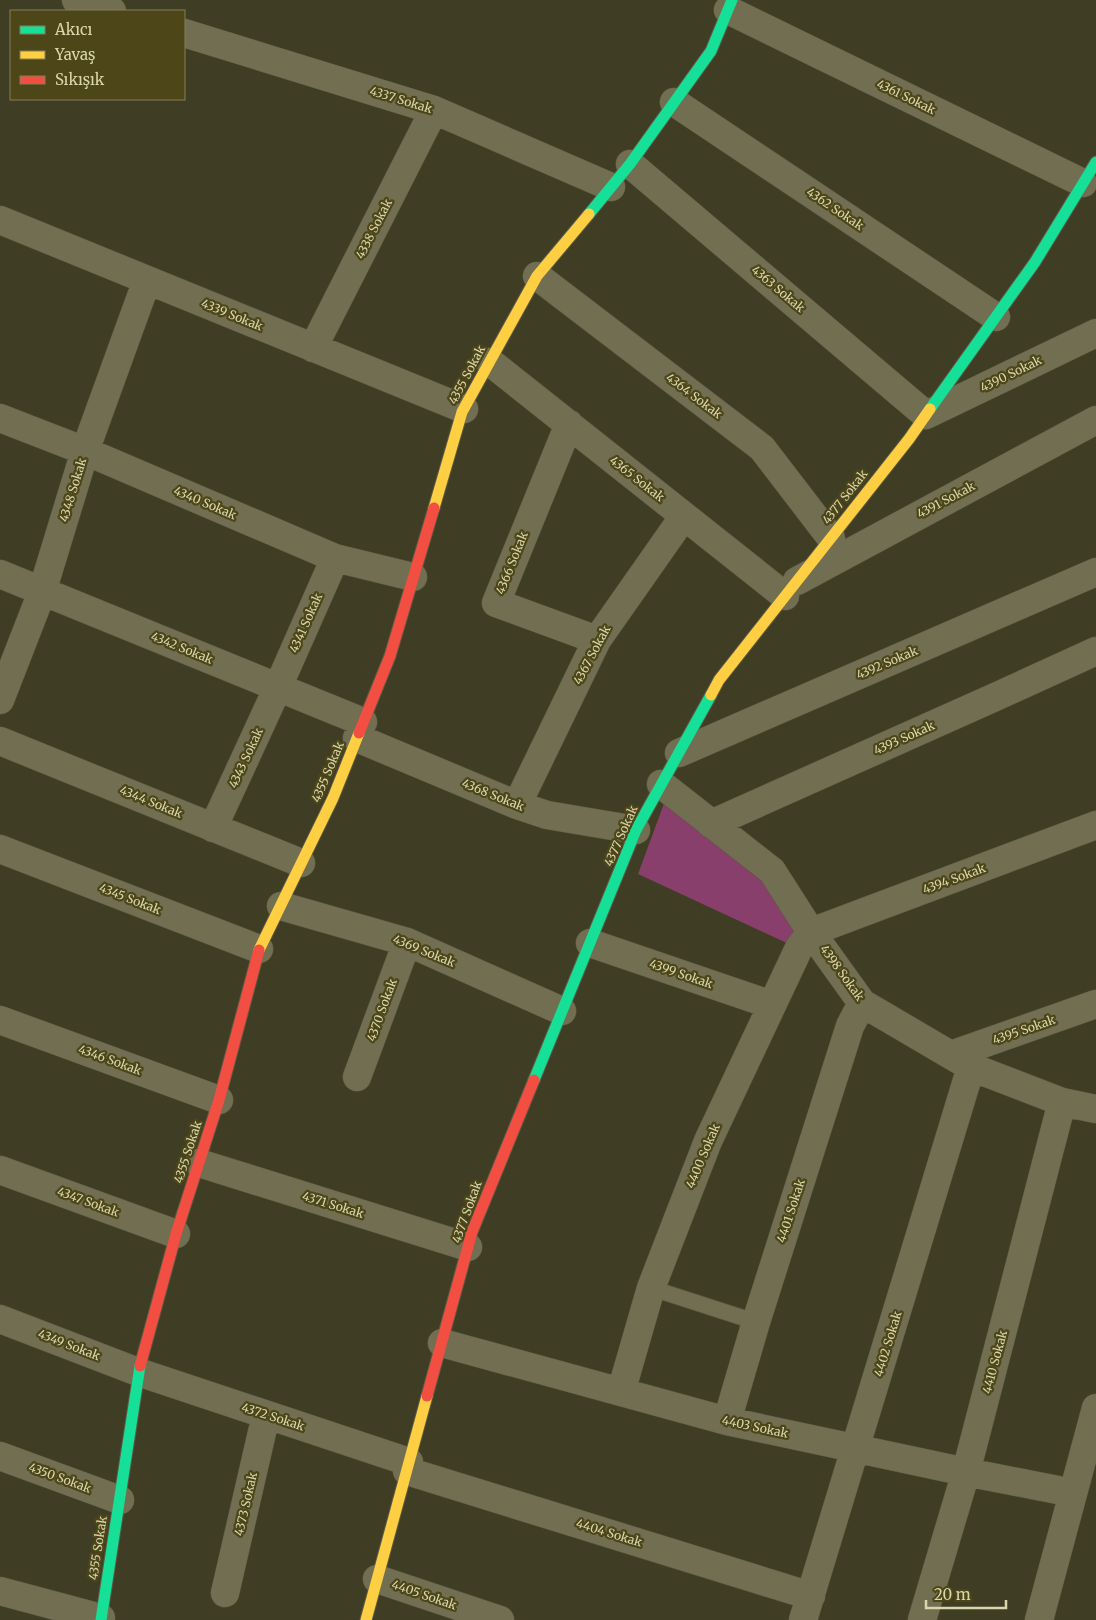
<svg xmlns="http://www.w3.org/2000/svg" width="1096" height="1620" font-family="Merriweather,serif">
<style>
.green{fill:#883f6c}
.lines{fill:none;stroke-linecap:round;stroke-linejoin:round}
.lane-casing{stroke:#5d5a44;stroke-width:17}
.street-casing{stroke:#5d5a44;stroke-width:29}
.fast-casing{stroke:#5d5a44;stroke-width:13}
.slow-casing{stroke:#5d5a44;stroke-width:13}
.jam-casing{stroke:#5d5a44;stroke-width:13}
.lane{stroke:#726e51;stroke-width:15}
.street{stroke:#726e51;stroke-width:28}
.fast{stroke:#16e098;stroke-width:11}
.slow{stroke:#ffcf43;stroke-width:11}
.jam{stroke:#f24e42;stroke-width:11}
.labels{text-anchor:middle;stroke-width:4.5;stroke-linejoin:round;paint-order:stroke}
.street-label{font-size:12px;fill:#d9d5ac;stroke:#4c4619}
</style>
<rect width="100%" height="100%" fill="#403d25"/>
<path class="green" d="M669 790 772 871 807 927 791 945 638 874Z"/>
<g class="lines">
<defs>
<path id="lane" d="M651 1288 756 1322"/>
<path id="street" d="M76 0 112 11
M728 10 1083 183
M184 33 434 110 611 187
M674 102 996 317
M630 164 926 415 1096 333
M0 220 464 409
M537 276 762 448 831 538
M313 348 434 110
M490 362 785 596
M0 418 85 451 335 558 413 577
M569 424 496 603 597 640
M0 574 363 722
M797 581 1096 420
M0 700 42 592 85 451 147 280
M357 738 517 805 547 815 636 830
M0 741 301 863
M679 753 1096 572
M661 784 772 871 811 932 862 1003 971 1067 1062 1102 1096 1109
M517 805 597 640 684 516
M711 824 993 698 1096 651
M213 828 278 687 335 558
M0 849 259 949
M281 906 407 942 562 1011
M590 943 772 1005
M0 1020 219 1100
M951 1055 1096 1004
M357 1077 407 942
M199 1163 468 1247
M0 1170 176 1234
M0 1319 138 1372 409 1462
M442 1343 727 1421 966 1472 1073 1493
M621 1392 651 1288 708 1141 799 948 811 932 1096 825
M727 1421 756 1322 850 1026 862 1003
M0 1456 120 1500
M407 1471 811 1596
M377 1579 500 1620
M0 1591 101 1618
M225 1593 266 1415
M803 1620 971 1067
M922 1620 966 1472 1062 1102
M1039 1620 1096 1408"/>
<path id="fast" d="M589 214 630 164 711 51 732 0
M930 409 1035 262 1096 162
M534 1080 636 830 711 695
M101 1620 140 1366"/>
<path id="slow" d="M434 508 462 412 537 276 589 214
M711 695 719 680 909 439 930 409
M259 950 333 798 359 733
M366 1620 427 1396"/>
<path id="jam" d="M359 733 390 656 434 508
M140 1366 176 1234 219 1100 259 950
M427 1396 472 1232 534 1080"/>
</defs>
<use href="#lane" class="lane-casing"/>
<use href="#street" class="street-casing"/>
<use href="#fast" class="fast-casing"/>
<use href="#slow" class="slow-casing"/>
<use href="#jam" class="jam-casing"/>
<use href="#lane" class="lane"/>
<use href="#street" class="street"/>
<use href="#fast" class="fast"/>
<use href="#slow" class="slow"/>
<use href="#jam" class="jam"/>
</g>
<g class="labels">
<g class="street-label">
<text transform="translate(906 97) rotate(26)" y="4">4361 Sokak</text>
<text transform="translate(401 100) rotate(17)" y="4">4337 Sokak</text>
<text transform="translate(835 209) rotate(34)" y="4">4362 Sokak</text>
<text transform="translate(374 229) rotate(-63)" y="4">4338 Sokak</text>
<text transform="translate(778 289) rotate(40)" y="4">4363 Sokak</text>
<text transform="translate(232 315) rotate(22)" y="4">4339 Sokak</text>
<text transform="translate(1011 374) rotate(-26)" y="4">4390 Sokak</text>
<text transform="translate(467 375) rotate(-62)" y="4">4355 Sokak</text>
<text transform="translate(694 396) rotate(37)" y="4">4364 Sokak</text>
<text transform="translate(637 479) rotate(38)" y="4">4365 Sokak</text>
<text transform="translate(73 490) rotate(-73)" y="4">4348 Sokak</text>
<text transform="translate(845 497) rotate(-52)" y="4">4377 Sokak</text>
<text transform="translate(946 500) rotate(-28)" y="4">4391 Sokak</text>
<text transform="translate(205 503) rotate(23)" y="4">4340 Sokak</text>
<text transform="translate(512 563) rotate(-68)" y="4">4366 Sokak</text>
<text transform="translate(306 623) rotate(-66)" y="4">4341 Sokak</text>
<text transform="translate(182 648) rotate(22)" y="4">4342 Sokak</text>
<text transform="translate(592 655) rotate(-62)" y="4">4367 Sokak</text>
<text transform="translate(887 663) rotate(-23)" y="4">4392 Sokak</text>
<text transform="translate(904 738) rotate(-24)" y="4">4393 Sokak</text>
<text transform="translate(246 758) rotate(-65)" y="4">4343 Sokak</text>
<text transform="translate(328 772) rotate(-67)" y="4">4355 Sokak</text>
<text transform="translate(493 795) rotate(22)" y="4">4368 Sokak</text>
<text transform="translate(151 802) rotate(22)" y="4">4344 Sokak</text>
<text transform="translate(621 836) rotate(-66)" y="4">4377 Sokak</text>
<text transform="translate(954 879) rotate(-20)" y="4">4394 Sokak</text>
<text transform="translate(130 899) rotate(21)" y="4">4345 Sokak</text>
<text transform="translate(424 951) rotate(22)" y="4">4369 Sokak</text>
<text transform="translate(842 973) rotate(54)" y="4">4398 Sokak</text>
<text transform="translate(681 974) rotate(19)" y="4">4399 Sokak</text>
<text transform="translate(382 1010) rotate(-70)" y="4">4370 Sokak</text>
<text transform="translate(1024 1030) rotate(-19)" y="4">4395 Sokak</text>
<text transform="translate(110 1060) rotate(20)" y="4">4346 Sokak</text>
<text transform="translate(188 1152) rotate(-72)" y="4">4355 Sokak</text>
<text transform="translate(703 1156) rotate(-67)" y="4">4400 Sokak</text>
<text transform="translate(88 1202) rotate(20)" y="4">4347 Sokak</text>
<text transform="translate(333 1205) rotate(17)" y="4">4371 Sokak</text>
<text transform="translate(791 1211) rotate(-72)" y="4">4401 Sokak</text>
<text transform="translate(467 1212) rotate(-70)" y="4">4377 Sokak</text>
<text transform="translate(888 1344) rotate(-73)" y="4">4402 Sokak</text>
<text transform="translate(69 1345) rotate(21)" y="4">4349 Sokak</text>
<text transform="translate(995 1362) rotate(-75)" y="4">4410 Sokak</text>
<text transform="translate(273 1417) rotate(18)" y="4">4372 Sokak</text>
<text transform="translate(755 1427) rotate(12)" y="4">4403 Sokak</text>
<text transform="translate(60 1478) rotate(20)" y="4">4350 Sokak</text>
<text transform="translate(246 1504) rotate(-77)" y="4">4373 Sokak</text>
<text transform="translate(609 1533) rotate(17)" y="4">4404 Sokak</text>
<text transform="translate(98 1548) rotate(-81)" y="4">4355 Sokak</text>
<text transform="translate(424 1595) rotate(19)" y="4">4405 Sokak</text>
</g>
</g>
<rect x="10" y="10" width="175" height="90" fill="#4c4619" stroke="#847f54"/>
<rect x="20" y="26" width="25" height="8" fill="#16e098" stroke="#847f54"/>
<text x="55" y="35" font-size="15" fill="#d9d5ac">Akıcı</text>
<rect x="20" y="51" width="25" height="8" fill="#ffcf43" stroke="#847f54"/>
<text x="55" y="60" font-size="15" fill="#d9d5ac">Yavaş</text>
<rect x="20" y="76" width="25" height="8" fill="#f24e42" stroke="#847f54"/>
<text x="55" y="85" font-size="15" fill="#d9d5ac">Sıkışık</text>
<path d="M926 1600v8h80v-8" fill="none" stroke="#d9d5ac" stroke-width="2.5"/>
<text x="934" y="1600" font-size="15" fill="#d9d5ac" stroke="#4c4619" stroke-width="4" paint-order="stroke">20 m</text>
</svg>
